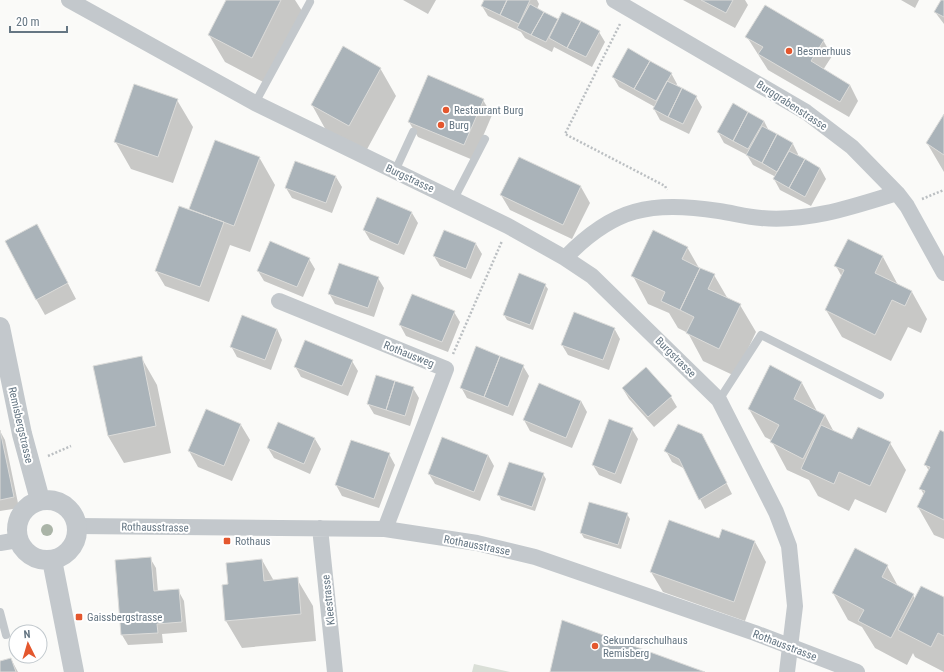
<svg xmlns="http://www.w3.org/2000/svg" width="944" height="672" font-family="'Roboto Condensed',sans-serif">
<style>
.green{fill:#dadfd7}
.shadow{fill:#0003}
.building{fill:#aab3b9;stroke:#dcdcda}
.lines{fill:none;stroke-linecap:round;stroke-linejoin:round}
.path{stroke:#bbbfc2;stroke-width:2.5;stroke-dasharray:2 2;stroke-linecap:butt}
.service{stroke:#c3c8cc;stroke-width:8}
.minor{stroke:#c3c8cc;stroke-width:16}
.tertiary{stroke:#c3c8cc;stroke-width:20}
.tree{fill:#aab4a7}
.poi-dot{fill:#e4572e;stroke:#fff;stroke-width:1.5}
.labels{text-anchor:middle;stroke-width:4;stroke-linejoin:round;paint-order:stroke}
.poi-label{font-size:11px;fill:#657683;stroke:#fff;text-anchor:start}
.street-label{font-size:11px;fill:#657683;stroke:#fff}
</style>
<rect width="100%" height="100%" fill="#fafaf8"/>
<path class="green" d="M474 664 510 672H472Z"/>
<path class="shadow" d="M227 0H295L304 14 267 84 225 62 209 35Z
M403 0H436L428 14Z
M485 0H537L539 4 537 9 559 21 599 32 605 42 592 67 554 47 552 52 525 38 521 32 488 16 482 6Z
M683 0H745L748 5 735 28Z
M901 0H919L915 8Z
M942 0H944V24L935 12Z
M747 37 823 40 832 56 823 70 850 85 858 101 849 117 768 70Z
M380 68 396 96 365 153 327 132 312 105Z
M671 73 677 84 676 86 696 97 702 107 689 134 660 120 654 109 655 107 619 87 613 77Z
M177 100 193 127 173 183 131 169 115 141Z
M483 100 492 115 473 160 418 137 409 122Z
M944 116V172L927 143Z
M764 121 769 131 793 144 798 154 797 156 820 168 826 179 811 206 780 190 774 179 776 177 753 165 747 155 724 143 718 132Z
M259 157 275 185 250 252 230 245 209 302 165 286 156 271 192 211 190 209Z
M519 158 581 187 590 203 572 239 510 210 501 195Z
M336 177 342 187 332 213 292 198 286 188Z
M378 198 412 213 418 223 404 255 370 240 364 230Z
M46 241 76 299 45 315 36 299Z
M476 244 482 254 471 279 440 266 434 256Z
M687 247 699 268 714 275 728 299 740 305 756 332 735 376 703 361 688 333 678 328 669 313 648 304 633 276Z
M883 257 898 285 912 292 927 319 921 333 908 327 891 361 842 337 826 310 842 277 836 266Z
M309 259 315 269 303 297 264 281 258 271Z
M378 278 384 288 374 317 335 304 329 293Z
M545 285 548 289 533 330 507 320 504 315Z
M454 312 460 322 448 352 406 336 400 325Z
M614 328 620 339 609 370 568 355 562 345Z
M277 329 282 340 271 370 237 357 231 346Z
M141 357 157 385 171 453 124 463 108 436Z
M352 361 358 371 348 396 301 377 295 366Z
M523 366 529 376 513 416 467 398 461 387Z
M802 383 817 411 825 415 834 432 853 441 890 443 906 470 886 513 855 499 849 511 818 496 809 480 787 470 772 442 773 441 765 437 749 409Z
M413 388 419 398 410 426 374 414 368 404Z
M623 389 671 397 677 407 654 427 629 399Z
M581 401 587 412 572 448 530 431 524 420Z
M207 410 241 425 250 440 232 481 198 467 189 451Z
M279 424 315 439 321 449 310 474 274 458 268 448Z
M632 429 638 439 621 484 599 475 593 465Z
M0 431 5 440 19 508 0 511Z
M944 433V539L934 535 918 507 924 495 921 489 929 471 925 464Z
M708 446 732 494 705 509 685 469 672 462 666 451Z
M389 454 395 465 379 508 342 496 336 485Z
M488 455 494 466 480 501 435 484 429 474Z
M543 474 546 479 535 511 501 500 499 495Z
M627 514 630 519 621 549 584 538 581 533Z
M720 540 755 542 766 562 745 621 663 592 651 572Z
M150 558 156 568 158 592 178 590 184 601 187 632 162 634 163 643 128 645 122 635 116 561Z
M262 560 274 581 297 579 313 606 316 641 242 648 226 621 229 585Z
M887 566 899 588 913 595 915 599H944V672L915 657 913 653 907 665 875 648 862 627 848 620 833 593Z
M11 659 18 672H0V662Z"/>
<path class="building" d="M226 0H281L252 58 208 35Z
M484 0H507L500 15 481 6Z
M507 0H530L519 24 500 15Z
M701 0H733L726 13Z
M941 0H944V17L934 12Z
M530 4 544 12 531 35 517 28Z
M765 5 824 40 811 61 850 85 840 102 758 54 763 47 745 37Z
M544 12 558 19 546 42 531 35Z
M562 12 581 21 567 48 549 38Z
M581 21 600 31 586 57 567 48Z
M343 46 381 68 349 126 311 105Z
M628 48 650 61 634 89 612 77Z
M650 61 672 73 656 101 634 89Z
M428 75 484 99 464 145 408 122Z
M667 81 682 88 668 117 653 109Z
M134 84 178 99 158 157 114 142Z
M682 88 697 96 683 124 668 117Z
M733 103 748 112 733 141 717 132Z
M748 112 764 121 748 149 733 141Z
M944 114V155L926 143Z
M762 126 777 134 762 163 746 155Z
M777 134 793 143 777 172 762 163Z
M215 140 260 157 234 226 189 209Z
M789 151 805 159 789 188 773 179Z
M519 157 581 186 563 225 500 195Z
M805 159 820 168 805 197 789 188Z
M295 161 336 176 326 203 285 188Z
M377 197 412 212 398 245 363 230Z
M179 206 224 222 200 287 155 271Z
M37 224 68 283 36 300 5 241Z
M444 230 476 243 466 269 433 256Z
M653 230 688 247 682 259 700 268 680 310 661 301 665 292 631 276Z
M848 239 883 256 875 273 912 291 905 306 892 300 875 335 825 310 844 270 834 266Z
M270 241 310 258 297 287 257 271Z
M339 263 379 277 368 308 328 294Z
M700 268 715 274 708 289 741 304 719 349 686 333 694 317 680 310Z
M519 273 546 284 530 325 503 315Z
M412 294 455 311 442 342 399 325Z
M574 312 615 328 603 360 561 345Z
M242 315 277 329 265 360 230 347Z
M305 340 353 360 342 386 294 367Z
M476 346 500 356 484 397 460 388Z
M142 356 156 426 108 436 93 366Z
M500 356 524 365 508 407 484 397Z
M770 365 802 382 794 399 825 415 803 459 770 442 779 425 748 409Z
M646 367 672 396 648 417 622 388Z
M376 375 395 381 386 410 367 404Z
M395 381 414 387 405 416 386 410Z
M539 383 581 401 566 438 523 420Z
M206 409 241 424 224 466 188 451Z
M609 419 633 428 615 474 592 465Z
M278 422 315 438 304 464 267 448Z
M678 424 702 434 727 483 699 500 679 459 664 451Z
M821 425 852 439 858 427 891 442 870 486 839 472 834 484 801 469Z
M0 430 14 497 0 500Z
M940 430 944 432V520L917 507 925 491 919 489 930 467 924 465Z
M442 437 488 455 474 492 428 474Z
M351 440 390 453 374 499 335 485Z
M509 462 544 473 532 507 497 495Z
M589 502 628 513 618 545 580 533Z
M669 520 719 538 722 529 755 541 734 602 650 572Z
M855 548 888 565 882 577 914 594 891 638 858 621 864 610 832 593Z
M151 557 154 591 179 589 182 622 157 624 158 633 121 635 115 560Z
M262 559 264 581 298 577 301 614 225 621 222 585 228 584 226 563Z
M921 586 944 597V636L938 633 931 647 898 630Z
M562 620 705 672H550Z
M11 658 16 672H0V661Z"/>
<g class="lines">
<path class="path" d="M620 24 565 134 665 186 667 190
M922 199 944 190
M453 354 502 241
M48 456 71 446"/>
<path class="service" d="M255 103 310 2
M395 171 413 132
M454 199 485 139
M719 400 761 335 880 395
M0 612 6 635"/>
<path class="minor" d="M69 0 255 103 508 226 565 258 592 276 719 400 776 512 789 546 795 606 787 672
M614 0 806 112 852 147 897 193 907 206 944 273
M565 258C614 207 651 201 719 211 733 213 747 217 761 218 808 222 852 207 897 193
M279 301 446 369 385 529
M77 526 385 529 477 543 535 557 755 633 857 672
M320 528 335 672
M0 543 18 540"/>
<path class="tertiary" d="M0 327 22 434 40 500
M17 530a30 30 0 1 1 60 0a30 30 0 1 1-60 0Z
M52 560 74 672"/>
</g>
<circle class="tree" cx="47" cy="530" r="6"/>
<g class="poi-dot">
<circle cx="789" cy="51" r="4"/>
<circle cx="446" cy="110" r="4"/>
<circle cx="441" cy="125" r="4"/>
<rect x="223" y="537" width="8" height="8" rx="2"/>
<rect x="75" y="613" width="8" height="8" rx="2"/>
<circle cx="595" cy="646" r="4"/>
</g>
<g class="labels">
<g class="poi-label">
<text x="797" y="55">Besmerhuus</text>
<text x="454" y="114">Restaurant Burg</text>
<text x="449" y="129">Burg</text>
<text x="235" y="545">Rothaus</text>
<text x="87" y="621">Gaissbergstrasse</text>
<text x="603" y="644">Sekundarschulhaus<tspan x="603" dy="13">Remisberg</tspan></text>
</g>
<g class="street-label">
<text transform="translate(792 105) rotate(33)" y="4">Burggrabenstrasse</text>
<text transform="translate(410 178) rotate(25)" y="4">Burgstrasse</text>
<text transform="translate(409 354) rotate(22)" y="4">Rothausweg</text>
<text transform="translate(676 357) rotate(45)" y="4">Burgstrasse</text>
<text transform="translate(21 425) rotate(77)" y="4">Remisbergstrasse</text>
<text transform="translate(155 527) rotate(1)" y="4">Rothausstrasse</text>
<text transform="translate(477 545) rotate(11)" y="4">Rothausstrasse</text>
<text transform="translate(328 600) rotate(-96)" y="4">Kleestrasse</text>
<text transform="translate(785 645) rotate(21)" y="4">Rothausstrasse</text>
</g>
</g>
<g transform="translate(28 644) rotate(355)"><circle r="19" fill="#ffffff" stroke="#c1c8cd"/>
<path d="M0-3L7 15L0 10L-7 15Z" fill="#e4572e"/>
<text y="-6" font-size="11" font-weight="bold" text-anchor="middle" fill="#657683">N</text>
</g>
<path d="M10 26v6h57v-6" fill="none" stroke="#657683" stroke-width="2"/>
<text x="16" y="26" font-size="12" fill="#657683" stroke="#ffffff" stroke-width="3" paint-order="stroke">20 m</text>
</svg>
